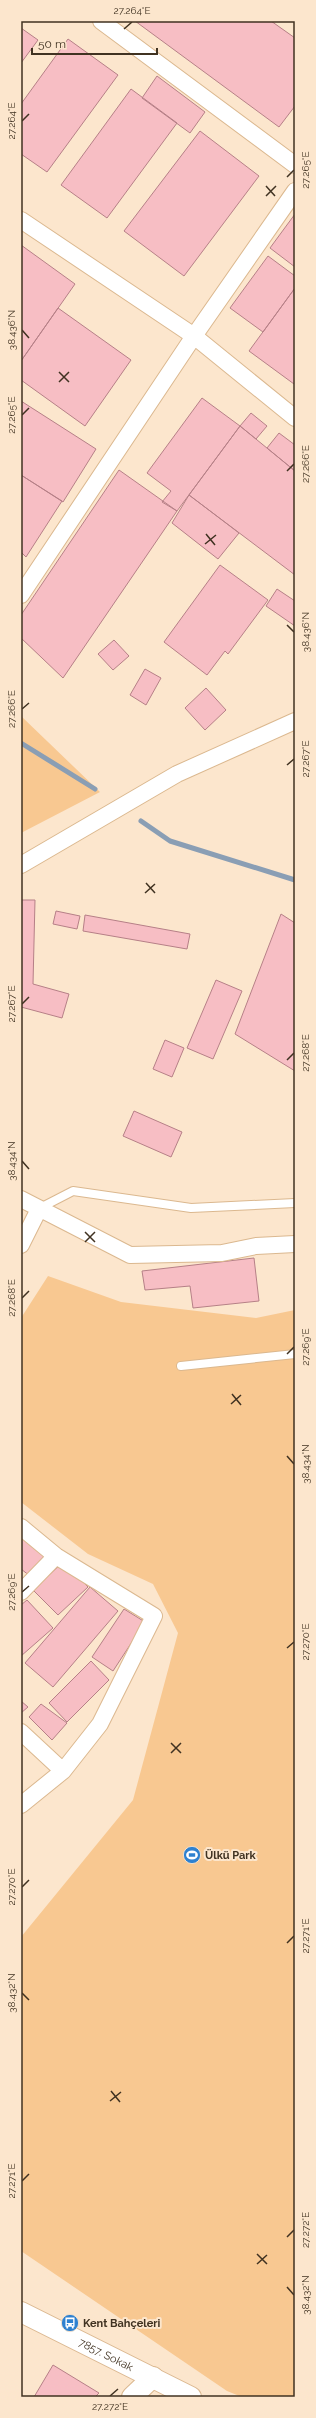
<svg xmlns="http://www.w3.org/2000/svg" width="316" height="2418" font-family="Raleway,sans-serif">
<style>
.green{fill:#f8c891}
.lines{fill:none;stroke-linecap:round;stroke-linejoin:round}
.stream{stroke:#8a9eb4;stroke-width:5}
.building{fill:#f7bec4;stroke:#b68087}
.service-casing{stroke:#dbb88f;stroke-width:10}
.minor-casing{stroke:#dbb88f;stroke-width:18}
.tertiary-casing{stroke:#dbb88f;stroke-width:22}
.service{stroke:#fff;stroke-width:8}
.minor{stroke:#fff;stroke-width:16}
.tertiary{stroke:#fff;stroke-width:20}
.ticks{fill:none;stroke:#403221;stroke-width:1.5}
.labels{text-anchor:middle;stroke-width:4;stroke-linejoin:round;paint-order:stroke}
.poi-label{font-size:11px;font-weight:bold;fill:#403221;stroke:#fce6cd;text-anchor:start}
.street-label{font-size:11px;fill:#403221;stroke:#fce6cd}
.neatline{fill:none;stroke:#403221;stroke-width:1.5}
.ticks-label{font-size:10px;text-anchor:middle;fill:#403221}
</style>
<rect width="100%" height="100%" fill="#fce6cd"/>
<path class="green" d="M21 716 100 792 21 833Z
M48 1276 121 1302 256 1318 295 1310V2397H242L227 2391 21 2251V1937L133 1800 178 1633 153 1584 88 1554 21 1502V1318Z"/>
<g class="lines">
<path class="stream" d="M21 743 95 789
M141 821 170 841 295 880"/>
</g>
<path class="building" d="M135 21H271L295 38V106L279 127Z
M21 28 38 40 21 63Z
M68 39 118 75 47 172 21 154V104Z
M157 76 205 112 190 133 142 98Z
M131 89 177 123 107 218 61 185Z
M200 131 259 176 184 276 124 231Z
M295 214V267L270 248Z
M21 245 75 284 21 361Z
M268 256 295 276V288L263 332 230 308Z
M295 288V382L294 384 249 351Z
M58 308 131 360 85 426 21 380V361Z
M202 398 240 426 177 511 162 502 171 491 147 473Z
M21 401 96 449 63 502 21 475Z
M251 413 267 426 256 439 240 426Z
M240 426 295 471V575L189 495Z
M279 433 295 445V471L267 448Z
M119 470 177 511 63 678 21 638V615Z
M21 475 62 501 26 557 21 552Z
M189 495 239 533 218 559 172 523Z
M220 565 268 600 228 654 225 651 207 675 164 642Z
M277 589 295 601V626L266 606Z
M114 640 129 656 113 670 98 654Z
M145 669 161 678 146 705 130 695Z
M206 688 226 710 205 730 185 708Z
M21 900H35L33 984 69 994 62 1018 21 1007Z
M56 911 80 916 77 929 53 924Z
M281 914 295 923V1071L235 1034Z
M85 915 190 934 187 949 83 931Z
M216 980 242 991 213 1059 187 1048Z
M165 1040 184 1048 172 1077 153 1069Z
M134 1111 182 1132 171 1157 123 1136Z
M254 1258 259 1301 193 1308 190 1286 145 1290 142 1271Z
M21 1533 47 1554 30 1576 21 1569Z
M64 1561 88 1587 58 1615 33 1590Z
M90 1587 118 1611 53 1687 25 1663Z
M27 1600 53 1628 21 1656V1605Z
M124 1609 145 1622 113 1671 92 1657Z
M91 1661 109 1680 67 1722 49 1703Z
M21 1701 28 1707 21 1713Z
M41 1704 67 1723 52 1740 29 1717Z
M53 2365 99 2393 95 2397H34Z"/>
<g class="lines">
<defs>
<path id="service" d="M40 1208 73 1191 191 1208 295 1203
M181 1366 295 1354"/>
<path id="minor" d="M101 21 295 165
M21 220 194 336 295 418
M21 595 194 336 295 191
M21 865 177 774 295 721
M21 1199 130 1255 222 1253 256 1246 295 1244
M21 1245 39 1209
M21 1527 56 1556 154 1616 100 1724 63 1771 21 1805
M21 1592 56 1556
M21 1732 63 1771"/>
<g id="tertiary">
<path id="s1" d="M21 2312 191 2397"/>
<path d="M132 2397 153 2377"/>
</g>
</defs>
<use href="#service" class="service-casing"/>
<use href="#minor" class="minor-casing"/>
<use href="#tertiary" class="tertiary-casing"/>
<use href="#service" class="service"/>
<use href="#minor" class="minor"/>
<use href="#tertiary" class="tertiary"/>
</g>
<path class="ticks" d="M124 29 132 22M22 121 29 114M287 177 294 170M266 186 275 196M266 196 276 186M22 330 29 338M59 372 69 382M59 382 69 372M22 415 29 408M287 471 294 464M206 534 215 545M205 544 216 535M287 625 294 632M22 709 29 703M287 765 294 759M146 883 155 893M145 893 155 884M22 1004 29 997M287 1060 294 1053M22 1161 29 1169M85 1232 95 1242M85 1242 95 1232M22 1298 29 1291M287 1354 294 1347M232 1394 241 1405M231 1404 241 1395M287 1456 294 1464M22 1592 29 1586M287 1648 294 1642M171 1743 181 1753M171 1753 181 1743M22 1887 29 1880M287 1943 294 1936M22 1993 29 2000M111 2091 120 2102M110 2101 121 2092M22 2181 29 2174M287 2237 294 2230M257 2254 267 2264M257 2264 267 2255M287 2287 294 2295M110 2396 118 2389"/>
<defs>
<symbol id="stadium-disc" viewBox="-11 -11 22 22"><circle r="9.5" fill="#2e81d0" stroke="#fce6cd"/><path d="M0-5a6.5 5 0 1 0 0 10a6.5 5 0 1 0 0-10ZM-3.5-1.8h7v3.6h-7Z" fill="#fff"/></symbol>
<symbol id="bus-disc" viewBox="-11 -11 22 22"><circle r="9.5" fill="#2e81d0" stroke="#fce6cd"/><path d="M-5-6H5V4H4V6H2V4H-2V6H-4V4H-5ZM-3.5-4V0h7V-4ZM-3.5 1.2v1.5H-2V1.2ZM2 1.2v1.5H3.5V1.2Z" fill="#fff"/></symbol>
</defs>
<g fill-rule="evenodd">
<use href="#stadium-disc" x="182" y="1845" width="20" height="20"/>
<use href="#bus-disc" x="60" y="2313" width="20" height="20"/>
</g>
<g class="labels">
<g class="poi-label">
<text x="205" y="1859">Ülkü Park</text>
<text x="83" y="2327">Kent Bahçeleri</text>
</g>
<g class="street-label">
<text dy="4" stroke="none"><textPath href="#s1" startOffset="95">7857. Sokak</textPath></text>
</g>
</g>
<rect width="316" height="2418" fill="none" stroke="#fce6cd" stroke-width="44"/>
<path d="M32 48v6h125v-6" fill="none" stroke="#403221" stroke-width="2"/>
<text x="38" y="48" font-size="12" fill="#403221" stroke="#fce6cd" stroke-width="3" paint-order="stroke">50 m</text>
<rect x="22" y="22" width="272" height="2374" class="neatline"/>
<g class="ticks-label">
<text x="132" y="14">27.264°E</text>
<text transform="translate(11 121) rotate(-90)" y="4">27.264°E</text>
<text transform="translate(305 170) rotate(-90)" y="4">27.265°E</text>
<text transform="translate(11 330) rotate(-90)" y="4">38.436°N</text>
<text transform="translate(11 415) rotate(-90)" y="4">27.265°E</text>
<text transform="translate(305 464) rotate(-90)" y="4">27.266°E</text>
<text transform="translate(305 632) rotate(-90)" y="4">38.436°N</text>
<text transform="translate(11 709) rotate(-90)" y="4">27.266°E</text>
<text transform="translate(305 759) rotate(-90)" y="4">27.267°E</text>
<text transform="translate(11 1004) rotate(-90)" y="4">27.267°E</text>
<text transform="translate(305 1053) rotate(-90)" y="4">27.268°E</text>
<text transform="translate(11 1161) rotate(-90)" y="4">38.434°N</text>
<text transform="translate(11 1298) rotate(-90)" y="4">27.268°E</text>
<text transform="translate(305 1347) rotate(-90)" y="4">27.269°E</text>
<text transform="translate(305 1464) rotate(-90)" y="4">38.434°N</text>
<text transform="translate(11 1592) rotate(-90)" y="4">27.269°E</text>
<text transform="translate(305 1642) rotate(-90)" y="4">27.270°E</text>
<text transform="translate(11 1887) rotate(-90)" y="4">27.270°E</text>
<text transform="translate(305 1936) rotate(-90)" y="4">27.271°E</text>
<text transform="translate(11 1993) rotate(-90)" y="4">38.432°N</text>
<text transform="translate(11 2181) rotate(-90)" y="4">27.271°E</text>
<text transform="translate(305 2230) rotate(-90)" y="4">27.272°E</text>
<text transform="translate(305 2295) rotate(-90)" y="4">38.432°N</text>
<text x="110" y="2410">27.272°E</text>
</g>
</svg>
